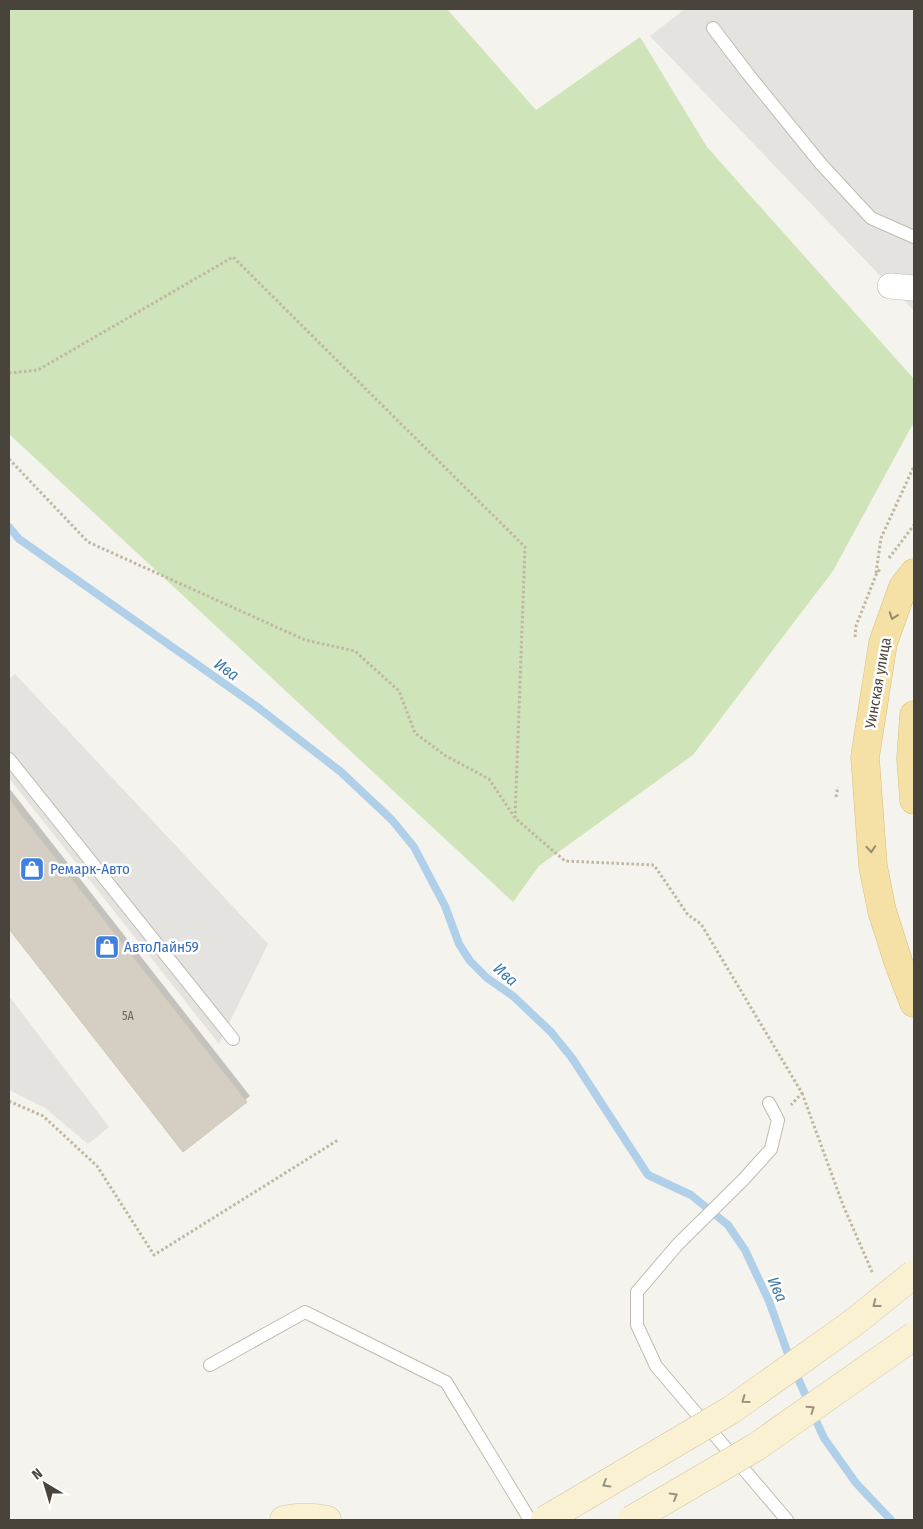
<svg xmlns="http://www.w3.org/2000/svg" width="923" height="1529" font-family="'Fira Sans Condensed',sans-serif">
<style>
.green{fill:#d0e4ba}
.parking{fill:#e4e3e0}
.shadow{fill:#0003}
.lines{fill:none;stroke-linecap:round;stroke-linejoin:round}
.stream{stroke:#b0d0ea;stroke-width:8}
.building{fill:#d5cfc3;stroke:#cfc7b7}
.service-casing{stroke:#c0bbb0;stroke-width:14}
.minor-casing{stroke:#c0bbb0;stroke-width:26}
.secondary-casing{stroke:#cfc5a1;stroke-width:29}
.primary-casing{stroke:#d9bf77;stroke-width:29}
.path{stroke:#c0b7a2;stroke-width:3;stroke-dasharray:2.5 2.5;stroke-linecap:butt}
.service{stroke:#fff;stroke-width:12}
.minor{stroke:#fff;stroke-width:25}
.secondary{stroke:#faf1d2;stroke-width:28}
.primary{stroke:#f5e1a6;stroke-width:28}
.secondary-bridge-casing{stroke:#cfc5a1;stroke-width:29;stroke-linecap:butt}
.secondary-bridge{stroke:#faf1d2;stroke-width:28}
.oneway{stroke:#968b6b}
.oneway2{stroke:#99927f}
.labels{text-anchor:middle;stroke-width:5;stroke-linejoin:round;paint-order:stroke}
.number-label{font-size:12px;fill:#6c675d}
.street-label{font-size:15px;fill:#49443b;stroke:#fff}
.shop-label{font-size:15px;fill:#366cbe;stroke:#fff;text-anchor:start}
.water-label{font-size:16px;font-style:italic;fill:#3d79ab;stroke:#fff}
</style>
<rect width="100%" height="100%" fill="#f5f3ed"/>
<path class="green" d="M9 9H447L536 110 640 37 707 147 914 379V422L833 571 693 755 539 866 513 902 9 434Z"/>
<path class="parking" d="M685 9H914V311L650 36Z
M15 674 268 944 219 1044 9 778V679Z
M9 996 109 1127 88 1144 45 1108 9 1090Z"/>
<path class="shadow" d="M9 788 250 1096 183 1150 9 927Z"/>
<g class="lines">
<path class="stream" d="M9 527 19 539 256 706 341 772 392 820 414 847 445 906 459 944 470 961 487 978 513 996 551 1032 572 1058 648 1175 691 1195 728 1225 745 1250 769 1301 792 1365 809 1403
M813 1414 824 1438 856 1483 891 1520"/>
</g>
<path class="building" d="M9 799 247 1102 183 1152 9 929Z"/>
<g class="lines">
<defs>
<path id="service" d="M713 28 748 74 821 164 871 218 914 237
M9 759 233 1039
M769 1103 778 1120 771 1149 743 1180 678 1244 637 1292V1325L656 1366 787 1520
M210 1365 305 1312 446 1382 530 1520"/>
<path id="minor" d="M890 286 914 288"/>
<path id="secondary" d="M284 1520C297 1517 314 1517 327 1520"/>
<path id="primary" d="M914 573 903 587 883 643 865 757 873 866 882 911 899 964 914 1003
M914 715 911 758 914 800"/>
</defs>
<use href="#service" class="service-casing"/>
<use href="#minor" class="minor-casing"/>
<use href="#secondary" class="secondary-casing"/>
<use href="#primary" class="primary-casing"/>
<path class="path" d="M9 373 38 370 233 257 525 547 515 818
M9 459 88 542 305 640 355 651 399 691 415 733 446 756 489 779 515 818 565 861 654 865 688 915 701 924 802 1093 791 1105
M889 558 914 525
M876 573 881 538 914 466
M855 637 856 626 876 575 880 569
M836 797 838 787
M802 1093 843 1205 873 1274
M9 1101 43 1116 97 1166 154 1255 338 1140"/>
<use href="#service" class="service"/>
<use href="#minor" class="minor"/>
<use href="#secondary" class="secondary"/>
<use href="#primary" class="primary"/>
<defs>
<path id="secondary-bridge" d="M545 1520 731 1410 853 1323 914 1274
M631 1520 756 1447 914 1336"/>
</defs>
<use href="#secondary-bridge" class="secondary-bridge-casing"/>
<use href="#secondary-bridge" class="secondary-bridge"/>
</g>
<defs><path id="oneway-chevron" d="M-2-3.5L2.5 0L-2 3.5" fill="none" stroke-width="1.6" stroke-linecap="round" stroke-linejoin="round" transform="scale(1.25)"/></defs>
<g class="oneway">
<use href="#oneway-chevron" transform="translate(893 616) rotate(110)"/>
<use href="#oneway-chevron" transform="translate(871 849) rotate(86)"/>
</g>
<g class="oneway2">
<use href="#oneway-chevron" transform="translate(876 1304) rotate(142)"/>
<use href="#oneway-chevron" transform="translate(745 1400) rotate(144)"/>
<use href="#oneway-chevron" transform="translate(811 1409) rotate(-35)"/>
<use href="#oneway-chevron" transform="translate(606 1484) rotate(149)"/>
<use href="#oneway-chevron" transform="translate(674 1496) rotate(-30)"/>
</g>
<defs>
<symbol id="shop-square" viewBox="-11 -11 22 22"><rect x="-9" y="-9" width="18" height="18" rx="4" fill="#3f7fe0" stroke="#fff"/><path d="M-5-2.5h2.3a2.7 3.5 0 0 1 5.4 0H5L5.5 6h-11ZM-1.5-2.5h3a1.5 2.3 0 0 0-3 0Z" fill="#fff"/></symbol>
</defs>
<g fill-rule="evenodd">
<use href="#shop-square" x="18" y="855" width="28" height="28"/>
<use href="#shop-square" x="93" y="933" width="28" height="28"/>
</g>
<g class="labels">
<g class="number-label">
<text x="128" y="1020">5А</text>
</g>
<g class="street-label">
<text transform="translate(878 683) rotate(-80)" y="5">Уинская улица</text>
</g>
<g class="shop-label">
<text x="50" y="874">Ремарк-Авто</text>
<text x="124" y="952">АвтоЛайн59</text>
</g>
<g class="water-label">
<text transform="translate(227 669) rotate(35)" y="6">Ива</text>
<text transform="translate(506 974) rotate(41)" y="6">Ива</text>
<text transform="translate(778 1289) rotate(66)" y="6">Ива</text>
</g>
</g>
<rect width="923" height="1529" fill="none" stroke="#49443b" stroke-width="20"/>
<g transform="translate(45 1484) rotate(322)" stroke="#ffffff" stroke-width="4" paint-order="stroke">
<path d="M0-4L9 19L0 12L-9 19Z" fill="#49443b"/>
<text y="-8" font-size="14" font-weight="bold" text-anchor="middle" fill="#49443b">N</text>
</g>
</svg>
